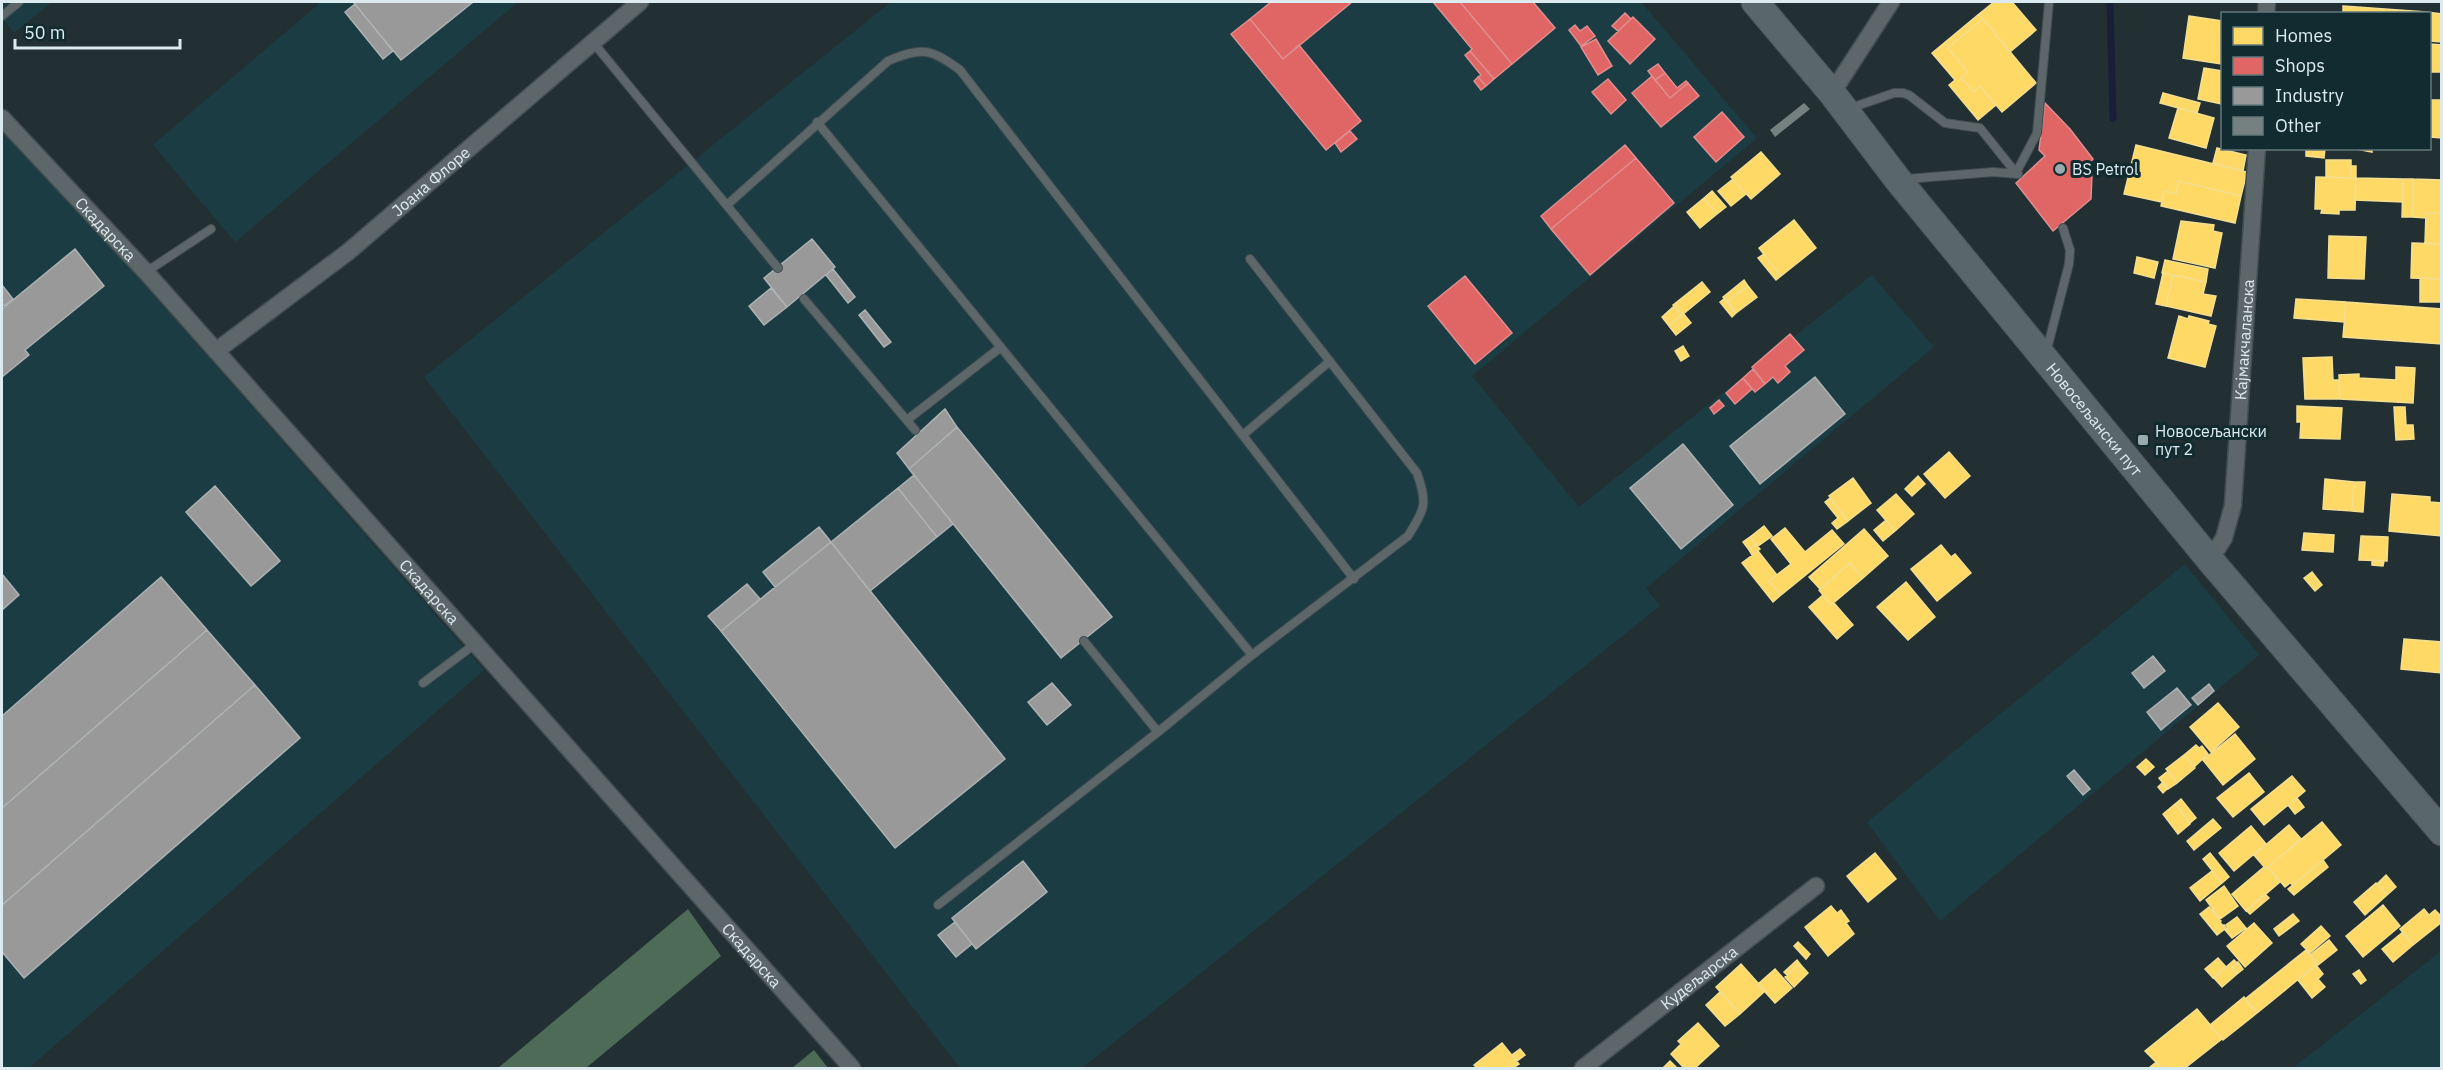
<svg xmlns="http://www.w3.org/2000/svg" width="2443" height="1070" font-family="'IBM Plex Sans',sans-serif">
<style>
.built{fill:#1c3c43}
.forest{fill:#4e6b57}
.homes{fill:#ffd966;stroke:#f4de8f;stroke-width:1.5}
.shops{fill:#e06666;stroke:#df8e8f;stroke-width:1.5}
.industry{fill:#999;stroke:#adb2b3;stroke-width:1.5}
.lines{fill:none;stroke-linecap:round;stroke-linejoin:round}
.stream{stroke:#191f38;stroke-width:7}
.building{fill:#758181}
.service-casing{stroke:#424d51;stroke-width:10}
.minor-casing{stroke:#424d51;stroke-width:19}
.primary-casing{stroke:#424d51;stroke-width:29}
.service{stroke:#5d6769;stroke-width:8}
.minor{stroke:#5d6769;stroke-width:16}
.primary{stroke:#59666b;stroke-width:27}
.poi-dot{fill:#9baaad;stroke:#112b30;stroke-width:2}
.labels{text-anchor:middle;stroke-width:6;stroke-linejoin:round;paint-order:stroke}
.poi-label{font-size:16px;fill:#dcebef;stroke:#112b30;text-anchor:start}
.street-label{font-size:16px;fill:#dcebef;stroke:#112b30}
</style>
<rect width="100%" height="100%" fill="#223033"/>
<path class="built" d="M2 2H52L14 33 2 18Z
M321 2H518L235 242 153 145Z
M891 2H1641L1757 138 1472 376 1579 507 1872 275 1934 347 1646 588 1660 606 1082 1068H960L424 377Z
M2 123 484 670 29 1068H2Z
M2185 564 2259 655 1940 921 1867 822Z
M2441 951V1068H2293Z"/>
<path class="forest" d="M688 909 721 956 586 1068H498Z
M814 1050 828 1068H792Z"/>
<path class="homes" d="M1994 2H2012L2036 30 2010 52 1979 14Z
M2343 6 2426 12 2425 14H2343Z
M2426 12 2442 14V42L2430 41V14Z
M1979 14 1983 19 1948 48 1968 72 1961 78 1974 92 1980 86 1996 105 1978 120 1949 85 1955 80 1932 53Z
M2189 16 2222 21 2221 64 2183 58Z
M1983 19 2036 83 2002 112 1980 86 1974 92 1961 78 1968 72 1948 48Z
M2430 44 2442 45V72H2430Z
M2204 68 2222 71V104L2198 99Z
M2163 93 2200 103 2197 113 2160 103Z
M2430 100H2442V138L2430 137Z
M2178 108 2214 118 2206 148 2169 138Z
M2136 145 2247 172 2241 196 2179 181 2176 194 2164 191 2162 202 2124 194Z
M2217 148 2246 155 2243 171 2213 163Z
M2306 148H2325L2324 158 2306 156Z
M2351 148H2372V152Z
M1761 152 1780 174 1751 199 1731 177Z
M2326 160H2351V178L2326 177Z
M2351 166H2356V178H2351Z
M2316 177 2356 178 2355 210H2339V214L2321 213 2322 209H2315Z
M2356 178 2403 179V202L2355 200Z
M1733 179 1746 194 1731 206 1718 191Z
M2403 179H2413V217H2402Z
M2413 179 2442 180V213H2426V218L2413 217Z
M2179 181 2241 196 2235 223 2161 206 2164 191 2176 194Z
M1712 191 1726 207 1717 214 1704 198Z
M1704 198 1717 214 1700 228 1687 212Z
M2426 213H2442V244L2425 243Z
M1794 220 1816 248 1781 276 1759 248Z
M2181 221 2214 225 2213 231 2222 233 2215 268 2173 259Z
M2329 236 2366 237 2364 279 2328 278Z
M2412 243 2442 244V279L2411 278Z
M1764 254 1781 276 1776 280 1758 258Z
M2137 257 2158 262 2154 278 2134 273Z
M2165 260 2208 269 2206 282 2162 273Z
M2163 273 2173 275 2166 306 2156 304Z
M2173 275 2206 282 2203 294 2216 296 2211 316 2166 306Z
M2420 278 2442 279V302H2420Z
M1744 280 1748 286 1727 302 1723 297Z
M1702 282 1710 292 1682 315 1673 305Z
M1748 286 1757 297 1736 313 1727 302Z
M1725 298 1736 313 1732 317 1720 302Z
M2296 299 2346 302 2344 322 2294 318Z
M2346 302 2442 309V344L2343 337Z
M1674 306 1682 315 1669 326 1662 317Z
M1683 313 1691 323 1676 335 1669 326Z
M2179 316 2188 319 2189 316 2209 321 2208 324 2216 326 2205 367 2168 358Z
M1683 346 1689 356 1681 361 1675 351Z
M2332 357 2333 380H2339L2340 399H2305L2303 358Z
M2396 367 2415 368 2413 403 2340 399 2339 375 2359 374V378L2396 380Z
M2297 406 2342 408 2340 439 2300 438 2301 422H2297Z
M2394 407H2405L2406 425H2413L2414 439 2396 440Z
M1949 452 1970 476 1945 498 1924 474Z
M1918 476 1925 484 1912 496 1905 489Z
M1853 478 1871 503 1848 521 1829 496Z
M2325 479 2354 482 2352 511 2323 509Z
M2354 482H2365L2363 512 2352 511Z
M1896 494 1914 514 1895 531 1877 510Z
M2392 494 2430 497V502L2442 503V536L2389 531Z
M1830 498 1848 521 1837 529 1832 523 1838 518 1825 502Z
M1886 520 1895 531 1883 541 1874 530Z
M1764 526 1772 536 1758 546 1750 537Z
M1785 528 1805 552 1832 530 1844 544 1781 595 1769 581 1791 564 1771 539Z
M1864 529 1888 556 1863 578 1850 563 1820 589 1809 577Z
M2304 533 2334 535 2333 552 2302 550Z
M2361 536 2388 537 2387 561 2359 560Z
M1750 537 1756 544 1749 550 1743 542Z
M1756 544 1760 549 1752 555 1749 550Z
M1941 545 1951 557 1955 554 1971 573 1937 601 1911 569Z
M1758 551 1777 575 1769 581 1781 595 1773 602 1742 563Z
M2372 560 2384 561 2383 566 2372 565Z
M1850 563 1863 578 1831 605 1819 590Z
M2312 572 2322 585 2315 591 2304 578Z
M1906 582 1935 617 1908 640 1877 607Z
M1823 595 1831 605 1834 603 1853 625 1837 639 1809 607Z
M2404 639 2442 642V673L2401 669Z
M2218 703 2239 727 2211 752 2190 727Z
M2235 734 2255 759 2223 785 2203 760Z
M2196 745 2199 748 2202 746 2208 754 2194 767 2184 755Z
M2184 755 2195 768 2177 783 2166 769Z
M2146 759 2154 767 2145 775 2137 767Z
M2168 771 2177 783 2168 789 2159 778Z
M2249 773 2264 792 2233 817 2217 798Z
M2292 776 2305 791 2264 825 2251 809Z
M2162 783 2167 789 2163 793 2158 787Z
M2297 798 2304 807 2295 814 2288 805Z
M2181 799 2196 818 2190 823 2175 804Z
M2175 804 2190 824 2178 834 2163 814Z
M2213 819 2221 828 2194 850 2187 841Z
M2322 822 2341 845 2293 885 2290 883 2285 887 2268 867Z
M2289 825 2301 839 2266 869 2254 855Z
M2251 826 2266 844 2234 871 2219 853Z
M1875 853 1896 879 1868 902 1847 876Z
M2210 853 2229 877 2222 883 2203 859Z
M2323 860 2328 867 2294 895 2288 889Z
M2264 867 2266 869 2268 867 2280 882 2246 911 2232 894Z
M2212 871 2222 883 2200 901 2190 888Z
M2386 875 2396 887 2387 895 2377 884Z
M2376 883 2387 895 2365 915 2354 902Z
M2224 886 2238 906 2220 919 2206 900Z
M2265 894 2269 898 2250 914 2246 910Z
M2383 905 2400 926 2363 957 2346 936Z
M1831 906 1837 913 1841 910 1849 921 1846 923 1854 934 1828 956 1805 927Z
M2209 907 2221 921 2220 922 2223 926 2224 925 2226 928 2217 935 2200 914Z
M2424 909 2429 915 2435 910 2442 917V922L2413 945 2400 929Z
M2293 914 2299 921 2279 936 2274 929Z
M2237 917 2246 928 2232 938 2225 930 2228 928 2226 925Z
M2254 923 2272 943 2245 967 2227 946Z
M2321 926 2330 936 2310 953 2301 944Z
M2403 932 2413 945 2393 962 2382 949Z
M2329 940 2337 950 2318 965 2310 955Z
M1798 942 1810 954 1806 959 1794 946Z
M2306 950 2317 964 2257 1013 2245 999Z
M2218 958 2226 967 2213 978 2205 969Z
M1797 960 1800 964 1787 975 1784 972Z
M2234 960 2237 963 2232 968 2237 974 2222 987 2214 978Z
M2238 962 2243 969 2237 974 2232 968Z
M1741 964 1765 991 1740 1014 1716 987Z
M1800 964 1808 973 1794 987 1785 977Z
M2316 965 2323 974 2318 979 2325 987 2312 998 2298 980Z
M1775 969 1792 988 1775 1003 1758 984Z
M2359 970 2366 980 2361 984 2353 974Z
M1720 992 1740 1014 1725 1026 1706 1005Z
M2244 997 2257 1013 2223 1040 2210 1025Z
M2197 1009 2222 1039 2185 1068H2162L2145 1051Z
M1698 1023 1719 1046 1695 1068H1684L1671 1054 1681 1044 1678 1041Z
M1502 1043 1519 1064 1513 1068H1477L1474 1065Z
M1520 1049 1525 1055 1517 1061 1512 1055Z
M1670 1061 1677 1068H1663Z
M2156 1062 2162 1068H2149L2155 1063Z"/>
<path class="shops" d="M1271 2H1352L1283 59 1250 19Z
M1433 2H1460L1512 64 1494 79 1470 51 1472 49Z
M1460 2H1533L1555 28 1512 64Z
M1625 13 1631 19 1618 31 1612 26Z
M1633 17 1655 39 1630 64 1608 41Z
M1250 19 1283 59 1299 45 1361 121 1326 150 1231 34Z
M1575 25 1580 31 1587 26 1595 36 1581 46 1569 30Z
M1596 39 1612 66 1598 75 1581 47Z
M1470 51 1494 79 1486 86 1478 77 1481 75 1465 55Z
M1658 64 1665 73 1655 80 1648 71Z
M1665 73 1677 88 1686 81 1688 83 1670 98 1655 80Z
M1652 76 1670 98 1688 83 1699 96 1661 127 1632 93Z
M1478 77 1486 86 1481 90 1474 81Z
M1608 79 1626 100 1611 114 1592 92Z
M2045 103 2070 129 2093 159 2087 166 2092 173 2091 199 2053 231 2016 183 2045 156 2039 150Z
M1722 112 1744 137 1716 162 1694 137Z
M1350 131 1357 139 1341 152 1335 143Z
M1625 145 1636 158 1551 229 1541 216Z
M1636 158 1674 203 1590 275 1551 229Z
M1465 276 1512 333 1475 364 1428 306Z
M1790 334 1804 350 1785 366 1790 372 1778 383 1773 377 1765 384 1752 367Z
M1753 369 1765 384 1755 392 1743 378Z
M1743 378 1752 389 1735 404 1726 393Z
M1719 400 1724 406 1714 414 1710 408Z"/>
<path class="industry" d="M353 2H473L401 60Z
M355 4 393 51 383 59 345 12Z
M812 239 835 267 787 307 764 278Z
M75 249 104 286 25 350 29 355 2 377V309Z
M833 269 855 297 848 303 826 275Z
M2 285 13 299 4 306 2 303Z
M771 288 787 307 764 325 749 306Z
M865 310 891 342 884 347 859 315Z
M1815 377 1845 414 1760 484 1730 446Z
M945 409 957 427 909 469 897 453Z
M957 427 1112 617 1061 658 909 469Z
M1683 444 1733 505 1681 549 1630 488Z
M914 475 953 524 937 537 898 488Z
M215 486 280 561 251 586 186 512Z
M898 488 937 537 870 591 831 542Z
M819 527 831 542 775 587 763 572Z
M831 542 1005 759 895 848 721 631Z
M2 574 19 595 2 610Z
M161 577 207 630 2 808V716Z
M747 584 760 599 721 631 708 616Z
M207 630 255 685 2 905V808Z
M2153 656 2165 671 2144 688 2132 673Z
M1052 683 1071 705 1047 725 1028 702Z
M2209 684 2214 691 2198 705 2192 698Z
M255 685 300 738 24 978 2 952V905Z
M2177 688 2191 705 2161 730 2147 712Z
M2074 770 2090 789 2083 795 2067 776Z
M1023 861 1047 892 976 949 952 918Z
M955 922 972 944 956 957 938 935Z"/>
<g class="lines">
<path class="stream" d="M2110 2 2113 118"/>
</g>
<path class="building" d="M1804 103 1810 109 1775 137 1770 130Z"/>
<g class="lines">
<defs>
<path id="service" d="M2 16 19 2
M592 41 778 268
M1848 109 1894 93H1903L1909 95 1945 123 1980 128 2016 173 2037 133 2049 2
M817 122 1252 655
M1906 179 1993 172 2018 174
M727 205 888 61C922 47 930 48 960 70L1354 579
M146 272 211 229
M804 299 915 430
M2046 353 2069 264 2070 250 2063 228
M907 420 1001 347
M1243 435 1330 361
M1084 641 1158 732
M423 683 475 644
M938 905 1158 732 1252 655 1408 536C1425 508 1428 504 1417 473L1250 259"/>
<g id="minor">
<path d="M2266 14 2267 2"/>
<path d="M1832 93 1891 2"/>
<path id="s1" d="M2 118 146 272 852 1068"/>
<path id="s2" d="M216 351 348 252 640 2"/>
<path id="s3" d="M2210 560 2224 538 2233 505 2257 148"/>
<path id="s4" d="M1583 1068 1816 886"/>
</g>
<g id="primary">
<path id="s5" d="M1755 2 1832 93 1898 180 2210 560 2442 832"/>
</g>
</defs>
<use href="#service" class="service-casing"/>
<use href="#minor" class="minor-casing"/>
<use href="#primary" class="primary-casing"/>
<use href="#service" class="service"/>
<use href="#minor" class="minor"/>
<use href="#primary" class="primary"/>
</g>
<g class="poi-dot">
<circle cx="2060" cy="169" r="6"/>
<rect x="2137" y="434" width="12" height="12" rx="3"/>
</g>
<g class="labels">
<g class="poi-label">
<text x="2072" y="175">BS Petrol</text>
<text x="2155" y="437">Новосељански<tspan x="2155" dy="18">пут 2</tspan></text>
</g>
<g class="street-label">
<text dy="6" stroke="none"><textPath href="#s2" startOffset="274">Јоана Флоре</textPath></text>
<text dy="6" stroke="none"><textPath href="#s1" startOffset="152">Скадарска</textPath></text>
<text dy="6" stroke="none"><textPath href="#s3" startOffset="226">Кајмакчаланска</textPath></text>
<text dy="6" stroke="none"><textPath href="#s5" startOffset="538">Новосељански пут</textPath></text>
<text dy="6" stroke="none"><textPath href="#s1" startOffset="638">Скадарска</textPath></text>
<text dy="6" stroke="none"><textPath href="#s1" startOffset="1124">Скадарска</textPath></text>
<text dy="6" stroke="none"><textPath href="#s4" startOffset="147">Кудељарска</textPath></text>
</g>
</g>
<rect width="2443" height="1070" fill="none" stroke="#dcebef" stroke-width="6"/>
<rect x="2221" y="12" width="210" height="138" fill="#112b30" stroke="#62787c" stroke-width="1.5"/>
<rect x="2233" y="27" width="30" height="18" fill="#ffd966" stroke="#62787c" stroke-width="1.5"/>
<text x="2275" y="42" font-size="18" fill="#dcebef">Homes</text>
<rect x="2233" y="57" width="30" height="18" fill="#e06666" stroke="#62787c" stroke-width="1.5"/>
<text x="2275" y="72" font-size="18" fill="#dcebef">Shops</text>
<rect x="2233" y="87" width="30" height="18" fill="#999999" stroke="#62787c" stroke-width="1.5"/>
<text x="2275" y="102" font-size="18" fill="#dcebef">Industry</text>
<rect x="2233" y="117" width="30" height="18" fill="#758181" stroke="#62787c" stroke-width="1.5"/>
<text x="2275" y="132" font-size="18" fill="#dcebef">Other</text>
<path d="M15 39v9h165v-9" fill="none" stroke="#dcebef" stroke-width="3"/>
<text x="24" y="39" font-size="18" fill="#dcebef" stroke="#112b30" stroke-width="4.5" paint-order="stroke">50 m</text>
</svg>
